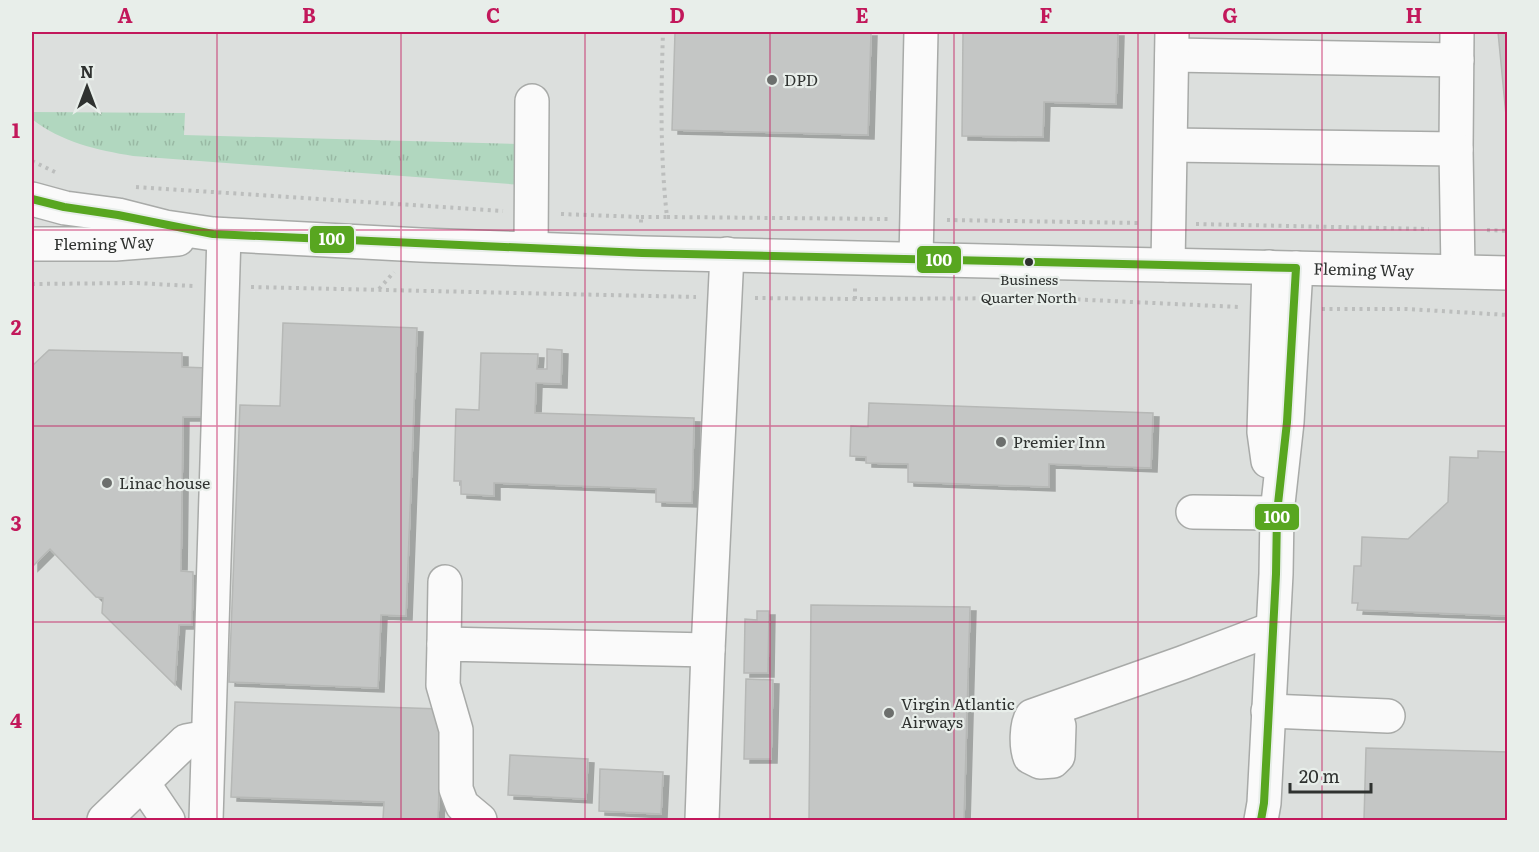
<svg xmlns="http://www.w3.org/2000/svg" width="1539" height="852" font-family="Literata,serif">
<style>
.grass{fill:url(#grass-tufts)}
.building{fill:#c4c6c5;stroke:#b6b8b6;stroke-width:1.5;filter:url(#shadow)}
.lines{fill:none;stroke-linecap:round;stroke-linejoin:round}
.minor-casing{stroke:#a8aaa8;stroke-width:36}
.path{stroke:#bcbebd;stroke-width:4;stroke-dasharray:3 4.5;stroke-linecap:butt}
.minor{stroke:#fafafa;stroke-width:33}
.bus-1-casing{stroke:#e8eeea;stroke-width:12}
.bus-1{stroke:#58a620;stroke-width:8}
.grid{fill:none;stroke:#c2185b;stroke-width:1.5;stroke-opacity:0.55}
.poi-dot{fill:#6c6f6d;stroke:#e8eeea;stroke-width:2}
.bus-dot{fill:#2f3230;stroke:#e8eeea;stroke-width:2}
.labels{text-anchor:middle;stroke-width:4.5;stroke-linejoin:round;paint-order:stroke}
.bus-label{font-size:14px;fill:#2f3230;stroke:#e8eeea}
.poi-label{font-size:16px;fill:#2f3230;stroke:#e8eeea;text-anchor:start}
.street-label{font-size:16px;fill:#2f3230;stroke:#e8eeea}
.line-badge{stroke:#e8eeea;stroke-width:2}
.badge-label{font-size:16px;text-anchor:middle;font-weight:bold;fill:#fff}
.neatline{fill:none;stroke:#c2185b;stroke-width:2}
.grid-label{font-size:20px;text-anchor:middle;font-weight:bold;fill:#c2185b}
</style>
<defs>
<pattern id="grass-tufts" width="24" height="20" patternUnits="userSpaceOnUse" patternTransform="scale(1.5)"><rect width="24" height="20" fill="#b1d7bf"/><path d="M3 7l-1-3M5 7V3M7 7l1-3M15 17l-1-3M17 17v-4M19 17l1-3" fill="none" stroke="#99b9a4"/></pattern>
<filter id="shadow"><feDropShadow dx="6" dy="4" stdDeviation="0" flood-color="#0004"/></filter>
</defs>
<rect width="100%" height="100%" fill="#dcdfdd"/>
<path class="grass" d="M32 112 185 113 184 135 522 144 523 185 133 156C97 150 61 142 32 119Z"/>
<path class="building" d="M675 32H871L868 135 672 130Z
M963 32H1118L1116 104 1044 102 1043 137 962 136Z
M1498 32H1508V136Z
M283 323 417 328 406 616 381 615 378 688 229 682 240 405 280 406Z
M547 349 562 350 561 384 536 383 535 413 694 418 692 503 656 502V489L494 483V496L461 494V481H454L456 409 479 410 481 353 538 354 537 369H547Z
M49 350 182 353V367L208 368V417H183L181 571 193 572 192 625H179L175 685 102 613 103 598 96 597 50 549 32 567V366Z
M869 403 1153 413 1151 468 1049 464V487L908 482V464L866 463V457L850 456 851 426 868 427Z
M1478 451 1508 452V616L1357 610 1358 603H1352L1354 566H1361L1362 537 1408 539 1448 502 1450 457 1478 458Z
M811 605 970 607 964 820H809Z
M757 611H769L768 673H744L745 619 757 620Z
M746 679 773 680 771 759H744Z
M235 702 441 709 448 789H439L438 820 383 819 384 802 231 797Z
M1366 748 1508 752V820H1364Z
M510 755 588 759 586 799 508 795Z
M600 769 663 772 661 814 599 811Z"/>
<g class="lines">
<defs>
<g id="minor">
<path d="M1457 32 1456 149 1458 271"/>
<path d="M1172 55 1457 60"/>
<path d="M1171 145 1456 149"/>
<path id="s1" d="M32 199 65 208 118 215 165 227 213 234 421 245 642 253 1508 273"/>
<path id="s2" d="M32 244H115L178 239"/>
<path d="M531 248 532 101"/>
<path d="M916 259 921 32"/>
<path d="M1168 265 1172 32"/>
<path d="M1268 461 1264 432 1269 267"/>
<path d="M1193 512 1277 513"/>
<path d="M444 644 445 582"/>
<path d="M1053 709 1059 726 1058 756 1053 761 1040 762 1030 757C1026 747 1026 725 1032 716L1182 663 1272 629"/>
<path d="M1268 711 1388 716"/>
<path d="M143 783 168 820"/>
<path d="M104 820 186 741 208 737"/>
<path d="M206 820 224 235"/>
<path d="M480 820 462 805 456 789V730L443 685 444 644 708 650"/>
<path d="M702 820 708 650 727 254"/>
<path d="M1261 820 1264 803 1276 574 1277 513 1287 422 1296 268"/>
</g>
</defs>
<use href="#minor" class="minor-casing"/>
<path class="path" d="M32 161 55 172
M136 187 503 211
M561 214 641 217V225
M641 217H667C660 155 661 94 663 32
M667 217 889 219
M947 220 1141 223
M1196 224 1429 229
M1487 230 1508 231
M32 284 136 283 193 286
M251 287 696 297
M379 289 394 272
M755 298 855 299 1047 298 1239 307
M855 299V285
M1322 309H1407L1508 315"/>
<use href="#minor" class="minor"/>
<defs>
<path id="bus-1" d="M32 199 64 207 118 215 213 234 642 253 1296 268 1287 422 1277 513 1276 574 1264 803 1261 820"/>
</defs>
<use href="#bus-1" class="bus-1-casing"/>
<use href="#bus-1" class="bus-1"/>
</g>
<path class="grid" d="M217 32V820M401 32V820M585 32V820M770 32V820M954 32V820M1138 32V820M1322 32V820M32 230H1508M32 426H1508M32 622H1508"/>
<g class="poi-dot">
<circle cx="772" cy="80" r="6"/>
<circle cx="1001" cy="442" r="6"/>
<circle cx="107" cy="483" r="6"/>
<circle cx="889" cy="713" r="6"/>
</g>
<circle class="bus-dot" cx="1029" cy="262" r="5"/>
<g class="labels">
<g class="bus-label">
<text x="1029" y="285">Business<tspan x="1029" dy="18">Quarter North</tspan></text>
</g>
<g class="poi-label">
<text x="784" y="86">DPD</text>
<text x="1013" y="448">Premier Inn</text>
<text x="119" y="489">Linac house</text>
<text x="901" y="710">Virgin Atlantic<tspan x="901" dy="18">Airways</tspan></text>
</g>
<g class="street-label">
<text dy="6" stroke="none"><textPath href="#s2" startOffset="72">Fleming Way</textPath></text>
<text dy="6" stroke="none"><textPath href="#s1" startOffset="1336">Fleming Way</textPath></text>
</g>
</g>
<g class="line-badge">
<rect x="309" y="225" width="46" height="29" rx="6" fill="#58a620"/>
<rect x="916" y="245" width="46" height="29" rx="6" fill="#58a620"/>
<rect x="1254" y="503" width="46" height="28" rx="6" fill="#58a620"/>
</g>
<g class="badge-label">
<text x="332" y="245">100</text>
<text x="939" y="266">100</text>
<text x="1277" y="523">100</text>
</g>
<rect width="1539" height="852" fill="none" stroke="#e8eeea" stroke-width="66"/>
<g transform="translate(87 87)" stroke="#e8eeea" stroke-width="4.5" paint-order="stroke">
<path d="M0-4.5L10 22L0 15L-10 22Z" fill="#2f3230"/>
<text y="-9" font-size="16" font-weight="bold" text-anchor="middle" fill="#2f3230">N</text>
</g>
<path d="M1290 783v9h81v-9" fill="none" stroke="#2f3230" stroke-width="3"/>
<text x="1299" y="783" font-size="18" fill="#2f3230" stroke="#e8eeea" stroke-width="4.5" paint-order="stroke">20 m</text>
<rect x="33" y="33" width="1473" height="786" class="neatline"/>
<g class="grid-label">
<text x="125" y="23">A</text>
<text x="309" y="23">B</text>
<text x="493" y="23">C</text>
<text x="677" y="23">D</text>
<text x="862" y="23">E</text>
<text x="1046" y="23">F</text>
<text x="1230" y="23">G</text>
<text x="1414" y="23">H</text>
<text x="16" y="138">1</text>
<text x="16" y="335">2</text>
<text x="16" y="531">3</text>
<text x="16" y="728">4</text>
</g>
</svg>
